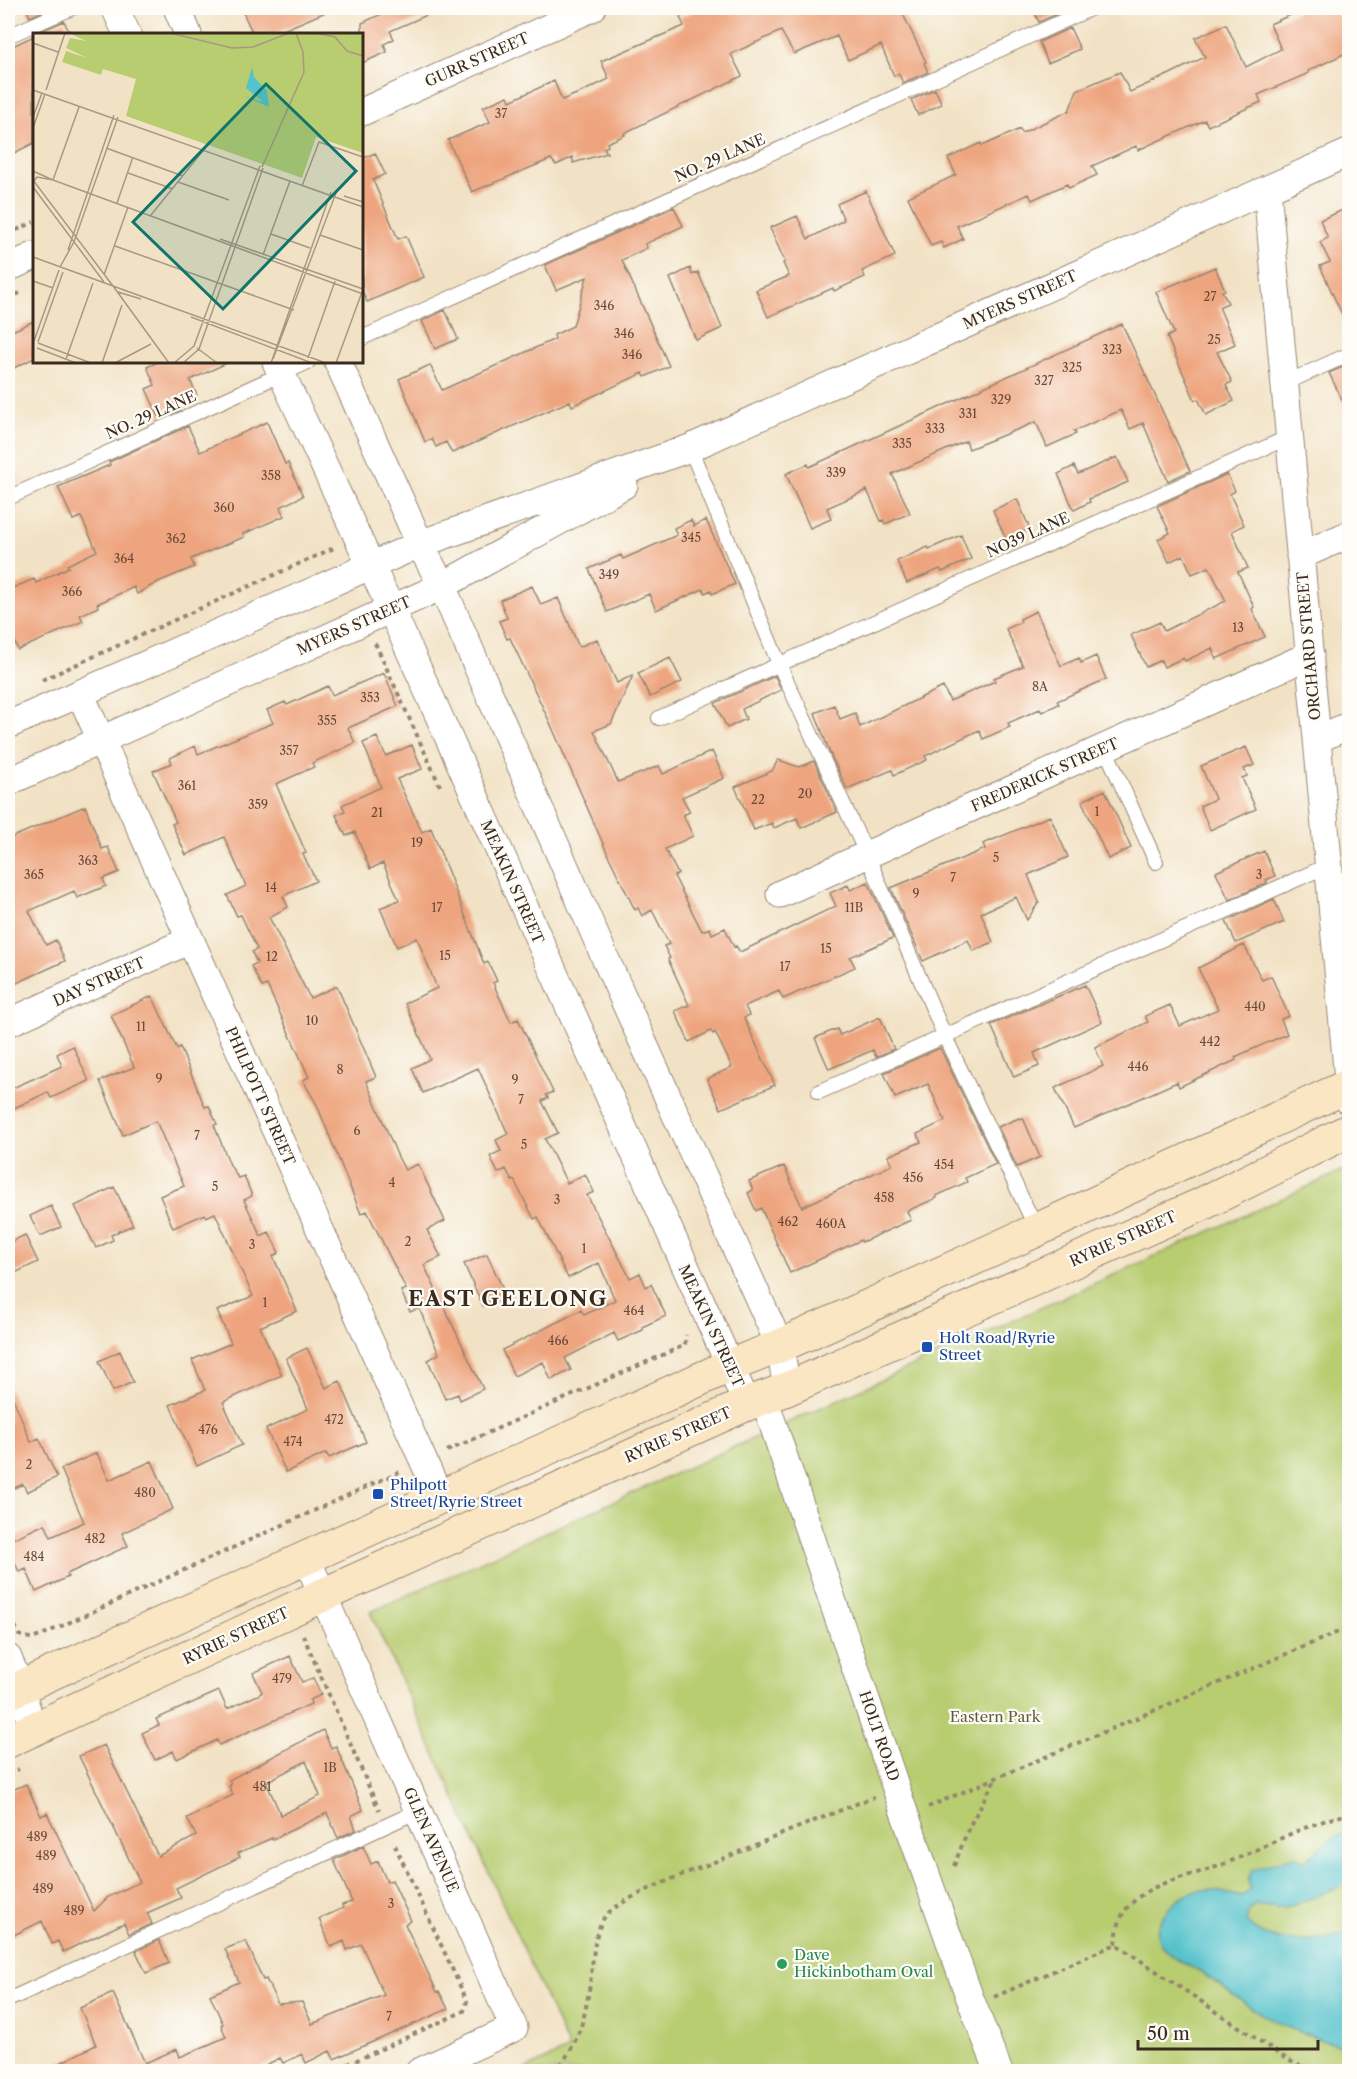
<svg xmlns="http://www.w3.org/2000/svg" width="1357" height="2079" font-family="'Libre Caslon Text',serif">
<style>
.green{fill:#b8cc70;stroke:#7a7b47;stroke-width:1.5}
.water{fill:#56c3cc;stroke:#487675;stroke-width:1.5}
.building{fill:#eea57f;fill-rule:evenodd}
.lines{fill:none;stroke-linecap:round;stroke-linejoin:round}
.lane-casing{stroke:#968672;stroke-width:16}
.street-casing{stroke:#968672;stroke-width:29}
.secondary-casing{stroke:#968672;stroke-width:35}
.path{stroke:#968672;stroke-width:4;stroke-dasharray:4.5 4.5;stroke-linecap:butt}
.lane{stroke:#fff;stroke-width:14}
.street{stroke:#fff;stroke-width:27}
.secondary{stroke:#fbe6c4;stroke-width:33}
.transit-dot{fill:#1a4fb4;stroke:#fdfcf7;stroke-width:2}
.leisure-dot{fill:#2e9e5b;stroke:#fdfcf7;stroke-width:2}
.labels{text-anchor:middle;stroke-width:4.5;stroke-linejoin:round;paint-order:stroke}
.number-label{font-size:12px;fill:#684936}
.street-label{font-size:15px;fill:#3b2a1e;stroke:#fdfcf7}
.transit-label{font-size:15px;fill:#164399;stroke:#fdfcf7;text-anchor:start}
.park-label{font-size:15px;fill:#605b37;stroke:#fdfcf7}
.leisure-label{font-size:15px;fill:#27864d;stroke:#fdfcf7;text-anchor:start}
.district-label{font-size:21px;font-weight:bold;letter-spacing:1.5px;fill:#3b2a1e;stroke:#fdfcf7}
.inset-road{fill:none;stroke:#a99882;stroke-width:1.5}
.view{fill:#0f766e;fill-opacity:0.15;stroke:#0f766e;stroke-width:3}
.inset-edge{fill:none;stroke:#3b2a1e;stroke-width:3}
</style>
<rect width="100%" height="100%" fill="#fdfcf7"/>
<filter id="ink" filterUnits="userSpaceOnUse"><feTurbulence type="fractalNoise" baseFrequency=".0167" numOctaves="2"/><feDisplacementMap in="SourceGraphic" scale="12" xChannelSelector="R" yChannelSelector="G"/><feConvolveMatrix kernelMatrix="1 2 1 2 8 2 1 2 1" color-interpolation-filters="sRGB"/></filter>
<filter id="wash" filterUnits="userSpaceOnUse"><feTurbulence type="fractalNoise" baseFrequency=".008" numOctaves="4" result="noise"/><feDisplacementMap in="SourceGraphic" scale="24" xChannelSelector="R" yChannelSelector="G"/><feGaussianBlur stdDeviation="1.35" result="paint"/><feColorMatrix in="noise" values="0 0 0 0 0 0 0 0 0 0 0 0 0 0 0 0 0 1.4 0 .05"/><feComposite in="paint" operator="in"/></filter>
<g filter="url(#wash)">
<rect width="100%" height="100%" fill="#f2e2c5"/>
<path class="green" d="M1349 1168V2071H522L569 2049 370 1612Z"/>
<path class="water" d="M1349 1832V1883L1294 1905 1278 1908 1254 1905 1249 1911 1246 1922C1277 1950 1312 1941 1349 1934V2049C1323 2040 1293 2032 1268 2018 1245 2005 1225 1988 1203 1974 1188 1964 1163 1957 1158 1937 1155 1924 1166 1910 1176 1902 1198 1884 1216 1890 1241 1897L1250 1890 1248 1880 1252 1870 1294 1856 1305 1861C1320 1850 1330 1836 1349 1832Z"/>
<g id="blocks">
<path class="building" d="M26 8H51L30 17Z
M241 8H335L274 34H253Z
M384 8H443L390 31 394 39 384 44 387 52 362 63V23L386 12Z
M701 8H900L926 62 924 63 928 72 903 83 899 74 894 76 881 45 848 60 837 36 794 54 781 31 731 54 742 76 624 133 625 135 607 143 608 146 604 148 607 153 573 163V157L556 165 551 159 472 192 448 140 490 122 483 107 508 96 510 101 554 81 562 100 584 91 609 79 601 61 684 26 680 17Z
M1032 8H1057L1059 13 1039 22Z
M1306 8H1350V51L1308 71 1309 73 1258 95 1261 102 1230 116 1208 126 1205 120 1138 150 1136 146 1092 166 1097 175 1069 188 1067 184 1032 200 1029 194 957 226 963 239 944 248 941 242 931 246 908 197 956 175 948 158 981 143 982 146 1020 129 1022 133 1069 111 1077 90 1120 72 1130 92 1170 74 1205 57 1195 38 1226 24 1246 67 1281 49 1270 24Z
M64 21 70 34H38L37 33Z
M1070 28 1080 49 1048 63 1039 42Z
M34 36V143L8 156V48Z
M935 89 942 104 918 115 911 100Z
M362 153 364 158 375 153 385 174 373 180 398 239 406 236 424 277 367 302 362 290Z
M866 191 895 256 862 271 865 277 834 291 833 288 768 317 756 290 789 276 783 263 785 262 770 228 797 216 808 239 844 220 837 204Z
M674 207 683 226 645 244 647 248 622 260 669 366 645 377 643 373 572 406 570 401 452 453 446 442 436 447 432 439 425 442 399 379 430 365 442 390 555 339 554 335 573 326 587 277 556 290 545 265Z
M1350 207V332L1320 266 1330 262 1320 242 1328 238 1320 220Z
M1215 267 1225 290 1222 291 1228 303 1219 307 1235 344 1217 352 1232 382 1226 385 1234 401 1206 415 1198 399 1195 400 1167 337 1174 333 1156 292Z
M690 268 692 275 698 272 722 328 696 340 670 278Z
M445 310 458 339 435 349 422 321Z
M34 321V358L8 371V333Z
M1122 324 1190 471 1168 481 1143 423 1130 429 1121 410 1074 431 1076 434 1047 447 1036 422 969 449 966 441 892 474 910 513 885 524 883 520 881 521 867 490 827 508 831 519 810 528 786 474 808 464 809 467 849 449Z
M158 362H229L190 380 197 396 178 405 180 410 160 419 146 389 155 385 147 367Z
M1350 364V416L1329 373Z
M267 422 285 464 288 463 303 496 280 507 284 516 243 534 244 537 191 559 194 567 158 582 137 594 134 587 97 604 98 607 80 615 83 621 18 650 8 626V590L34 579 36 583 69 567 67 565 97 551 81 517 73 520 58 487 110 465 109 462 188 426 200 452Z
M1117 457 1128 482 1089 499 1090 502 1074 510 1058 474 1074 466 1078 474Z
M1227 474 1235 491 1230 494 1244 525 1232 531 1248 568 1238 572 1254 607 1252 609 1265 637 1216 659 1212 648 1185 661 1183 658 1164 667 1161 660 1146 667 1131 635 1160 622 1164 631 1226 601 1209 567 1192 574 1183 555 1169 562 1158 539 1170 533 1157 506Z
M1017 499 1030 529 1006 539 993 510Z
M691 520 694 526 706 520 735 584 712 594 711 590 705 593 703 589 656 610 649 594 607 612 589 569 621 555 623 559 677 535 674 528Z
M961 535 971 559 942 572 940 569 907 583 897 561 928 547 929 549Z
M532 586 541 605 558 598 579 647 597 639 617 683 633 675 611 724 594 731 618 782 659 766 663 774 712 751 724 778 682 797 690 812 683 815 693 836 665 849 678 874 674 876 702 931 710 928 712 934 725 928 734 947 736 946 740 952 836 906 830 893 848 885 850 890 868 882 893 938 850 957 855 967 783 999 779 991 745 1006 749 1015 744 1018 775 1085 721 1109 707 1079 732 1067 715 1032 713 1034 711 1031 689 1042 675 1011 689 1005 668 959 670 958 664 946 669 944 652 910 642 916 638 908 635 910 608 855 551 725 510 638 507 639 499 621 507 618 500 600Z
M1036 611 1061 666 1079 658 1081 663 1096 656 1106 679 1057 701 1059 704 1042 712 1040 709 1008 723 1010 727 983 739 979 730 925 756 927 760 894 775 892 770 847 789 830 753 815 713 834 705 840 719 855 713 860 727 943 687 950 701 995 681 994 678 1023 666 1006 629 1021 622 1020 619Z
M670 658 682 682 650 697 638 673Z
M384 673 398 706 348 728 355 743 312 763 314 767 276 784 306 853 303 854 316 881 283 896 288 907 269 917 310 998 337 986 376 1077 366 1081 398 1157 405 1170 418 1164 445 1221 427 1230 441 1257 424 1265 483 1389 460 1400 458 1394 445 1399 428 1360 439 1354 419 1308 410 1312 401 1291 406 1289 367 1211 361 1214 317 1105 303 1080 309 1077 267 985 262 987 251 966 257 963 252 952 257 949 241 915 237 916 227 895 246 886 224 837 186 855 172 824 176 822 153 771 172 763 170 758 195 746 198 754 273 723 267 710 285 702 287 705 328 686 332 695Z
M775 676 781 690 742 709 746 719 727 728 715 703Z
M377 737 386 756 412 745 422 769 397 779 422 832 431 828 484 964 488 962 497 981 493 983 511 1022 518 1019 553 1092 546 1095 548 1098 542 1101 558 1133 545 1139 567 1183 585 1174 594 1192 587 1195 630 1278 640 1273 646 1287 651 1284 666 1316 642 1327 643 1330 618 1341 614 1333 565 1358 571 1370 551 1380 543 1362 514 1376 502 1350 581 1310 584 1315 615 1300 599 1263 568 1278 538 1217 534 1219 514 1180 512 1181 506 1169 498 1173 490 1156 501 1151 496 1140 508 1134 478 1068 423 1093 412 1068 430 1059 405 1003 437 988 417 938 397 947 380 908 399 900 383 863 370 869 355 832 346 836 336 815 345 811 342 805 381 787 363 743Z
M1246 747 1254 765 1244 769 1247 776 1242 778 1256 809 1210 830 1200 806 1215 799 1201 766Z
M778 760 799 767 814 761 837 812 801 828 797 818 774 828 772 823 754 830 735 787 772 771Z
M1105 790 1131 848 1108 859 1082 801Z
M85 806 102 849 108 847 119 872 103 879 106 886 77 898 74 891 29 911 46 945 56 940 65 961 8 987V839Z
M1050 816 1068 857 1028 875 1039 902 1027 920 1016 897 981 913 993 942 973 951 968 940 923 961 891 888 985 849 983 844Z
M1264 851 1275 876 1266 880 1267 883 1229 900 1216 872Z
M1274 899 1284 922 1236 943 1226 921Z
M1244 945 1262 980 1271 976 1289 1016 1281 1019 1287 1034 1235 1057 1236 1060 1179 1087 1177 1082 1074 1128 1055 1088 1103 1066 1095 1047 1148 1022 1145 1016 1170 1005 1180 1026 1218 1009 1198 968Z
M1085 985 1102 1022 1034 1053 1039 1066 1014 1077 991 1025Z
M152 996 177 1049 180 1047 205 1107 209 1106 217 1124 214 1125 230 1165 238 1178 244 1176 252 1196 244 1200 261 1236 269 1232 279 1253 273 1256 297 1311 260 1327 282 1375 223 1402 242 1445 197 1466 170 1405 205 1390 192 1360 231 1343 217 1311 253 1296 215 1213 206 1217 205 1214 173 1228 160 1196 184 1186 156 1121 123 1135 100 1081 134 1067 111 1015Z
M880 1017 894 1049 876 1057 873 1050 829 1069 815 1038 837 1029 840 1035Z
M73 1046 89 1081 51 1098 48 1092 8 1111V1090L62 1066 57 1054Z
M940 1048 996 1164 965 1178 967 1182 936 1196 937 1198 907 1211 911 1220 862 1242 861 1240 790 1273 761 1208 756 1211 748 1193 753 1190 749 1181 784 1166 802 1207 892 1165 888 1156 921 1142 917 1134 945 1121 928 1084 895 1098 884 1073Z
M1019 1118 1020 1119 1023 1118 1040 1157 1017 1167 998 1127Z
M114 1187 133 1225 111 1235 113 1240 96 1248 75 1206Z
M51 1206 61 1227 40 1236 30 1216Z
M25 1235 38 1262 15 1273 8 1256V1243Z
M487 1254 506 1296 483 1306 464 1264Z
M307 1348 326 1388 340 1381 366 1442 329 1458 326 1453 286 1472 266 1429 308 1409 286 1358Z
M120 1351 133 1382 113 1391 99 1361Z
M8 1386 31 1442 39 1438 57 1477 27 1492 23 1484 8 1491Z
M97 1453 109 1480 152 1461 173 1509 122 1533 128 1546 67 1574 68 1577 36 1592 26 1569 19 1572 13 1558 8 1561V1541L45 1524 51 1537 84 1522 61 1469Z
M290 1656 302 1682 313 1678 321 1695 310 1700 311 1704 219 1745 217 1740 177 1759 173 1751 155 1760 142 1733 159 1725 156 1719 219 1691 227 1709 260 1694 262 1692 253 1673Z
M323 1730 331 1748 336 1746 363 1810 351 1816 356 1830 338 1838 327 1813 273 1839 272 1838 238 1853 240 1857 176 1888 181 1898 147 1913 152 1924 129 1934 124 1923 63 1952 58 1941 52 1944 42 1921 8 1938V1792L26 1784 41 1816 47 1813 94 1911 108 1897 140 1882 79 1756 104 1745 158 1856 196 1836 187 1818 233 1795 229 1786 231 1785 229 1780ZM306 1761 320 1796 281 1815 266 1782Z
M363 1846 371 1864 378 1861 387 1882 392 1880 411 1921 405 1924 437 1992 439 1991 448 2009 334 2059 330 2051 306 2063 302 2054 283 2063 280 2058 251 2072H42L96 2045 80 2008 113 1993 145 2063 177 2049 180 2057 226 2037 221 2025 223 2024 210 1995 239 1982 225 1949 246 1941 263 1980 266 1979 278 2004 302 2002 312 2024 384 1995 361 1944 347 1950 344 1941 331 1947 319 1919 343 1908 342 1905 352 1902 334 1860Z
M159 1940 169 1963 146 1973 136 1951Z"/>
</g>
</g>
<g filter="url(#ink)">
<use href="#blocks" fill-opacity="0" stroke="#968672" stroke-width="1.5"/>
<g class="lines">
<defs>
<path id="lane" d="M8 36 72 8
M362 338 1092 8
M1285 383 1350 354
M690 448 779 664 867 855 945 1037 1037 1230
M8 498 308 362
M659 718 1289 437
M1105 748 1156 862
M819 1092 1329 865
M8 2000 418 1811"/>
<path id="street" d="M115 8 127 34
M177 8 188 34
M362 112 592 8
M1267 189 1350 1102
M8 268 34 256
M276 362 391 609 747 1404
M338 362 420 544 442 586 606 960 780 1346 787 1389
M1300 556 1350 534
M80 693 440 1498
M8 725 420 544 690 448 1350 152
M1318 739 1350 725
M8 782 442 586 624 485
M780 894 1310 655
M8 1023 190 940
M764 1398 903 1809 968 1993 999 2072
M306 1557 514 2028 419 2072
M8 1658 20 1686 33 1730"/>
<path id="secondary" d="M8 1693 729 1366 780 1346 1037 1230 1350 1085
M8 1741 323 1595 747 1404 787 1389 1200 1205 1350 1130"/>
</defs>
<use href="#lane" class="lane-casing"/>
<use href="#street" class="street-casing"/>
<use href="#secondary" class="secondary-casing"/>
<path class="path" d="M8 234 34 222
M8 298 20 293
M374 644 376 645 440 786
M42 680 336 547
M447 1451 685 1345 686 1335
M8 1609 19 1635 33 1639 401 1471
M303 1635 379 1810
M8 1774 19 1769
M928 1807 1350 1627
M954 1866 969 1827 996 1778
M1116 1944C1117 1929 1119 1914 1132 1903 1154 1881 1188 1877 1216 1867 1260 1851 1303 1823 1350 1814
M994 1997 1116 1944 1288 2060 1312 2072
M331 2072 464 2011 467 2001 393 1841
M554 2072C582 2043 588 2005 592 1966 594 1950 595 1932 604 1918 617 1898 697 1869 722 1859 772 1838 823 1817 874 1797"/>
<use href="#lane" class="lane"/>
<use href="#street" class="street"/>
<use href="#secondary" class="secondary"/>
</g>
</g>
<g class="transit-dot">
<rect x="921" y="1341" width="12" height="12" rx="3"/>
<rect x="372" y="1488" width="12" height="12" rx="3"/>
</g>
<circle class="leisure-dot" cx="782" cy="1964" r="6"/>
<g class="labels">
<g class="number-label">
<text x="501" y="118">37</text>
<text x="1210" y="301">27</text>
<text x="604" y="310">346</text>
<text x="624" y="338">346</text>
<text x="1214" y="344">25</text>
<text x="1112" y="354">323</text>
<text x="632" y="359">346</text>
<text x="1072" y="372">325</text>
<text x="1044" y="385">327</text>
<text x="1001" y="404">329</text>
<text x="968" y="418">331</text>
<text x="935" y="433">333</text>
<text x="902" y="448">335</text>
<text x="836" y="477">339</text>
<text x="271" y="480">358</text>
<text x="224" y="512">360</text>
<text x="691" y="542">345</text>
<text x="176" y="543">362</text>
<text x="124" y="563">364</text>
<text x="609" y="579">349</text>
<text x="72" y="596">366</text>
<text x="1238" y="632">13</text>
<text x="1040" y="691">8A</text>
<text x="370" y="702">353</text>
<text x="327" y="725">355</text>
<text x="289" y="755">357</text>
<text x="187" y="790">361</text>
<text x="805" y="798">20</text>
<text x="758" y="804">22</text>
<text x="258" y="809">359</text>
<text x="1097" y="816">1</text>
<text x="377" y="817">21</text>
<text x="417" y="847">19</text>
<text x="996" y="862">5</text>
<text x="88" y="865">363</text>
<text x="34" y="879">365</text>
<text x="1259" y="879">3</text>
<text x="953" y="882">7</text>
<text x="271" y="892">14</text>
<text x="916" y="898">9</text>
<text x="437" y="912">17</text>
<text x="854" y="912">11B</text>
<text x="826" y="953">15</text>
<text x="445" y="960">15</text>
<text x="272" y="961">12</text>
<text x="785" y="971">17</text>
<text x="1255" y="1011">440</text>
<text x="312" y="1025">10</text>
<text x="141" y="1031">11</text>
<text x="1210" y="1046">442</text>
<text x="1138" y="1071">446</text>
<text x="340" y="1074">8</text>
<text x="159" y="1083">9</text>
<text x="515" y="1084">9</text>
<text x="521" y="1104">7</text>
<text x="357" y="1135">6</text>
<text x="197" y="1140">7</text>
<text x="524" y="1149">5</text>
<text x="944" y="1169">454</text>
<text x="913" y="1182">456</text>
<text x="392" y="1187">4</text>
<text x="215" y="1191">5</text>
<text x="884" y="1202">458</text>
<text x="557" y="1204">3</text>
<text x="788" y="1226">462</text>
<text x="831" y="1228">460A</text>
<text x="408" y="1246">2</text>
<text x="252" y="1249">3</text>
<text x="584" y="1253">1</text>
<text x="265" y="1307">1</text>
<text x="634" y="1315">464</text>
<text x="558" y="1345">466</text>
<text x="334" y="1424">472</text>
<text x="208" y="1434">476</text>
<text x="293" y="1446">474</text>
<text x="29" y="1469">2</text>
<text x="145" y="1497">480</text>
<text x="95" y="1543">482</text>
<text x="34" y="1561">484</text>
<text x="282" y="1683">479</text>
<text x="330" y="1772">1B</text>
<text x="262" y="1791">481</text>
<text x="37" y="1841">489</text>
<text x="46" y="1860">489</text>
<text x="43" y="1893">489</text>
<text x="391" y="1908">3</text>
<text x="74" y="1915">489</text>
<text x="389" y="2021">7</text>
</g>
<g class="street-label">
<text transform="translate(477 60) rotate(-24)" y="5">GURR STREET</text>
<text transform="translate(720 158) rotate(-24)" y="5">NO. 29 LANE</text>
<text transform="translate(1020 300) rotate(-24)" y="5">MYERS STREET</text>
<text transform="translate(151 415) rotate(-24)" y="5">NO. 29 LANE</text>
<text transform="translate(1028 535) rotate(-24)" y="5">NO39 LANE</text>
<text transform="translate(354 626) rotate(-24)" y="5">MYERS STREET</text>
<text transform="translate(1309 646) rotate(-95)" y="5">ORCHARD STREET</text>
<text transform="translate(1045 775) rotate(-24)" y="5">FREDERICK STREET</text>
<text transform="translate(512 882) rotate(66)" y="5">MEAKIN STREET</text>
<text transform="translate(99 982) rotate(-24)" y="5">DAY STREET</text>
<text transform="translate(260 1096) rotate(66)" y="5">PHILPOTT STREET</text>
<text transform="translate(1123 1239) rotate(-24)" y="5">RYRIE STREET</text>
<text transform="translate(711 1326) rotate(65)" y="5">MEAKIN STREET</text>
<text transform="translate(678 1435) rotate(-24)" y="5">RYRIE STREET</text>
<text transform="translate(236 1636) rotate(-25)" y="5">RYRIE STREET</text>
<text transform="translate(879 1736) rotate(71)" y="5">HOLT ROAD</text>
<text transform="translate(431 1840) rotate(66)" y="5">GLEN AVENUE</text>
</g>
<g class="transit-label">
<text x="939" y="1343">Holt Road/Ryrie<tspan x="939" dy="17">Street</tspan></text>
<text x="390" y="1490">Philpott<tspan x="390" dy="17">Street/Ryrie Street</tspan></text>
</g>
<g class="park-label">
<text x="995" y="1722">Eastern Park</text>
</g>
<g class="leisure-label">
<text x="794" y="1960">Dave<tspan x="794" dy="17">Hickinbotham Oval</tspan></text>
</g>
<g class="district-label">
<text x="508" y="1306">EAST GEELONG</text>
</g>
</g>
<g transform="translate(33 33)">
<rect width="330" height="330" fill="#f2e2c5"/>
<path d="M36 0H330V120L283 104 269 145 93 83 103 46 70 36 68 42 29 29 33 18 54 25 33 15 37 5 53 8Z" fill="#b8cc70"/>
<path d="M219 34 221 44 234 58 236 74 211 63 230 69 213 55Z" fill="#56c3cc"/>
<path class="inset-road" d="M137 0 199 15 220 14 256 0M282 0 302 4 314 18 330 23M0 10 25 19M0 57 330 174M13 57 32 0M0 84 9 60M0 95 12 61M73 115 150 143M229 134 271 39 270 19 263 0M0 138 20 147M95 140 140 156M0 147 80 253 293 330M20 147 46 74M1 148 4 144 20 147 330 261M145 149 196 167M269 153 286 109 330 124M0 154 71 249M311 163 330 169M84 170 100 124M118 182 173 114M238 201 277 215M287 202 330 217M187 206 330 256M82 213 261 277M35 217 81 82M230 222 257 148M0 224 80 253 136 330M27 234 41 209 85 84M71 242 95 174M0 248 20 255M85 259 108 266M158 284 279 330M1 308 26 237M5 309 30 239M5 310 58 330M4 315 43 330M164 315 184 330M275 325 302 248M33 326 60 250M240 326 303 160M69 330 89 272M82 330 118 311M141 330 161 313 227 133M150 330 166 316 230 135M238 330 298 159M303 330 329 259"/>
<path class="view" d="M233 51 323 138 190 276 100 189Z"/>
<rect width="330" height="330" class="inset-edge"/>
</g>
<rect width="1357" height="2079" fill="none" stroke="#fdfcf7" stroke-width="30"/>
<path d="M1138 2040v9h180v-9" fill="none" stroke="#3b2a1e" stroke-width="3"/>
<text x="1147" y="2040" font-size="18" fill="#3b2a1e" stroke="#fdfcf7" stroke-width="4.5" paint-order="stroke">50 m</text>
</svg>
